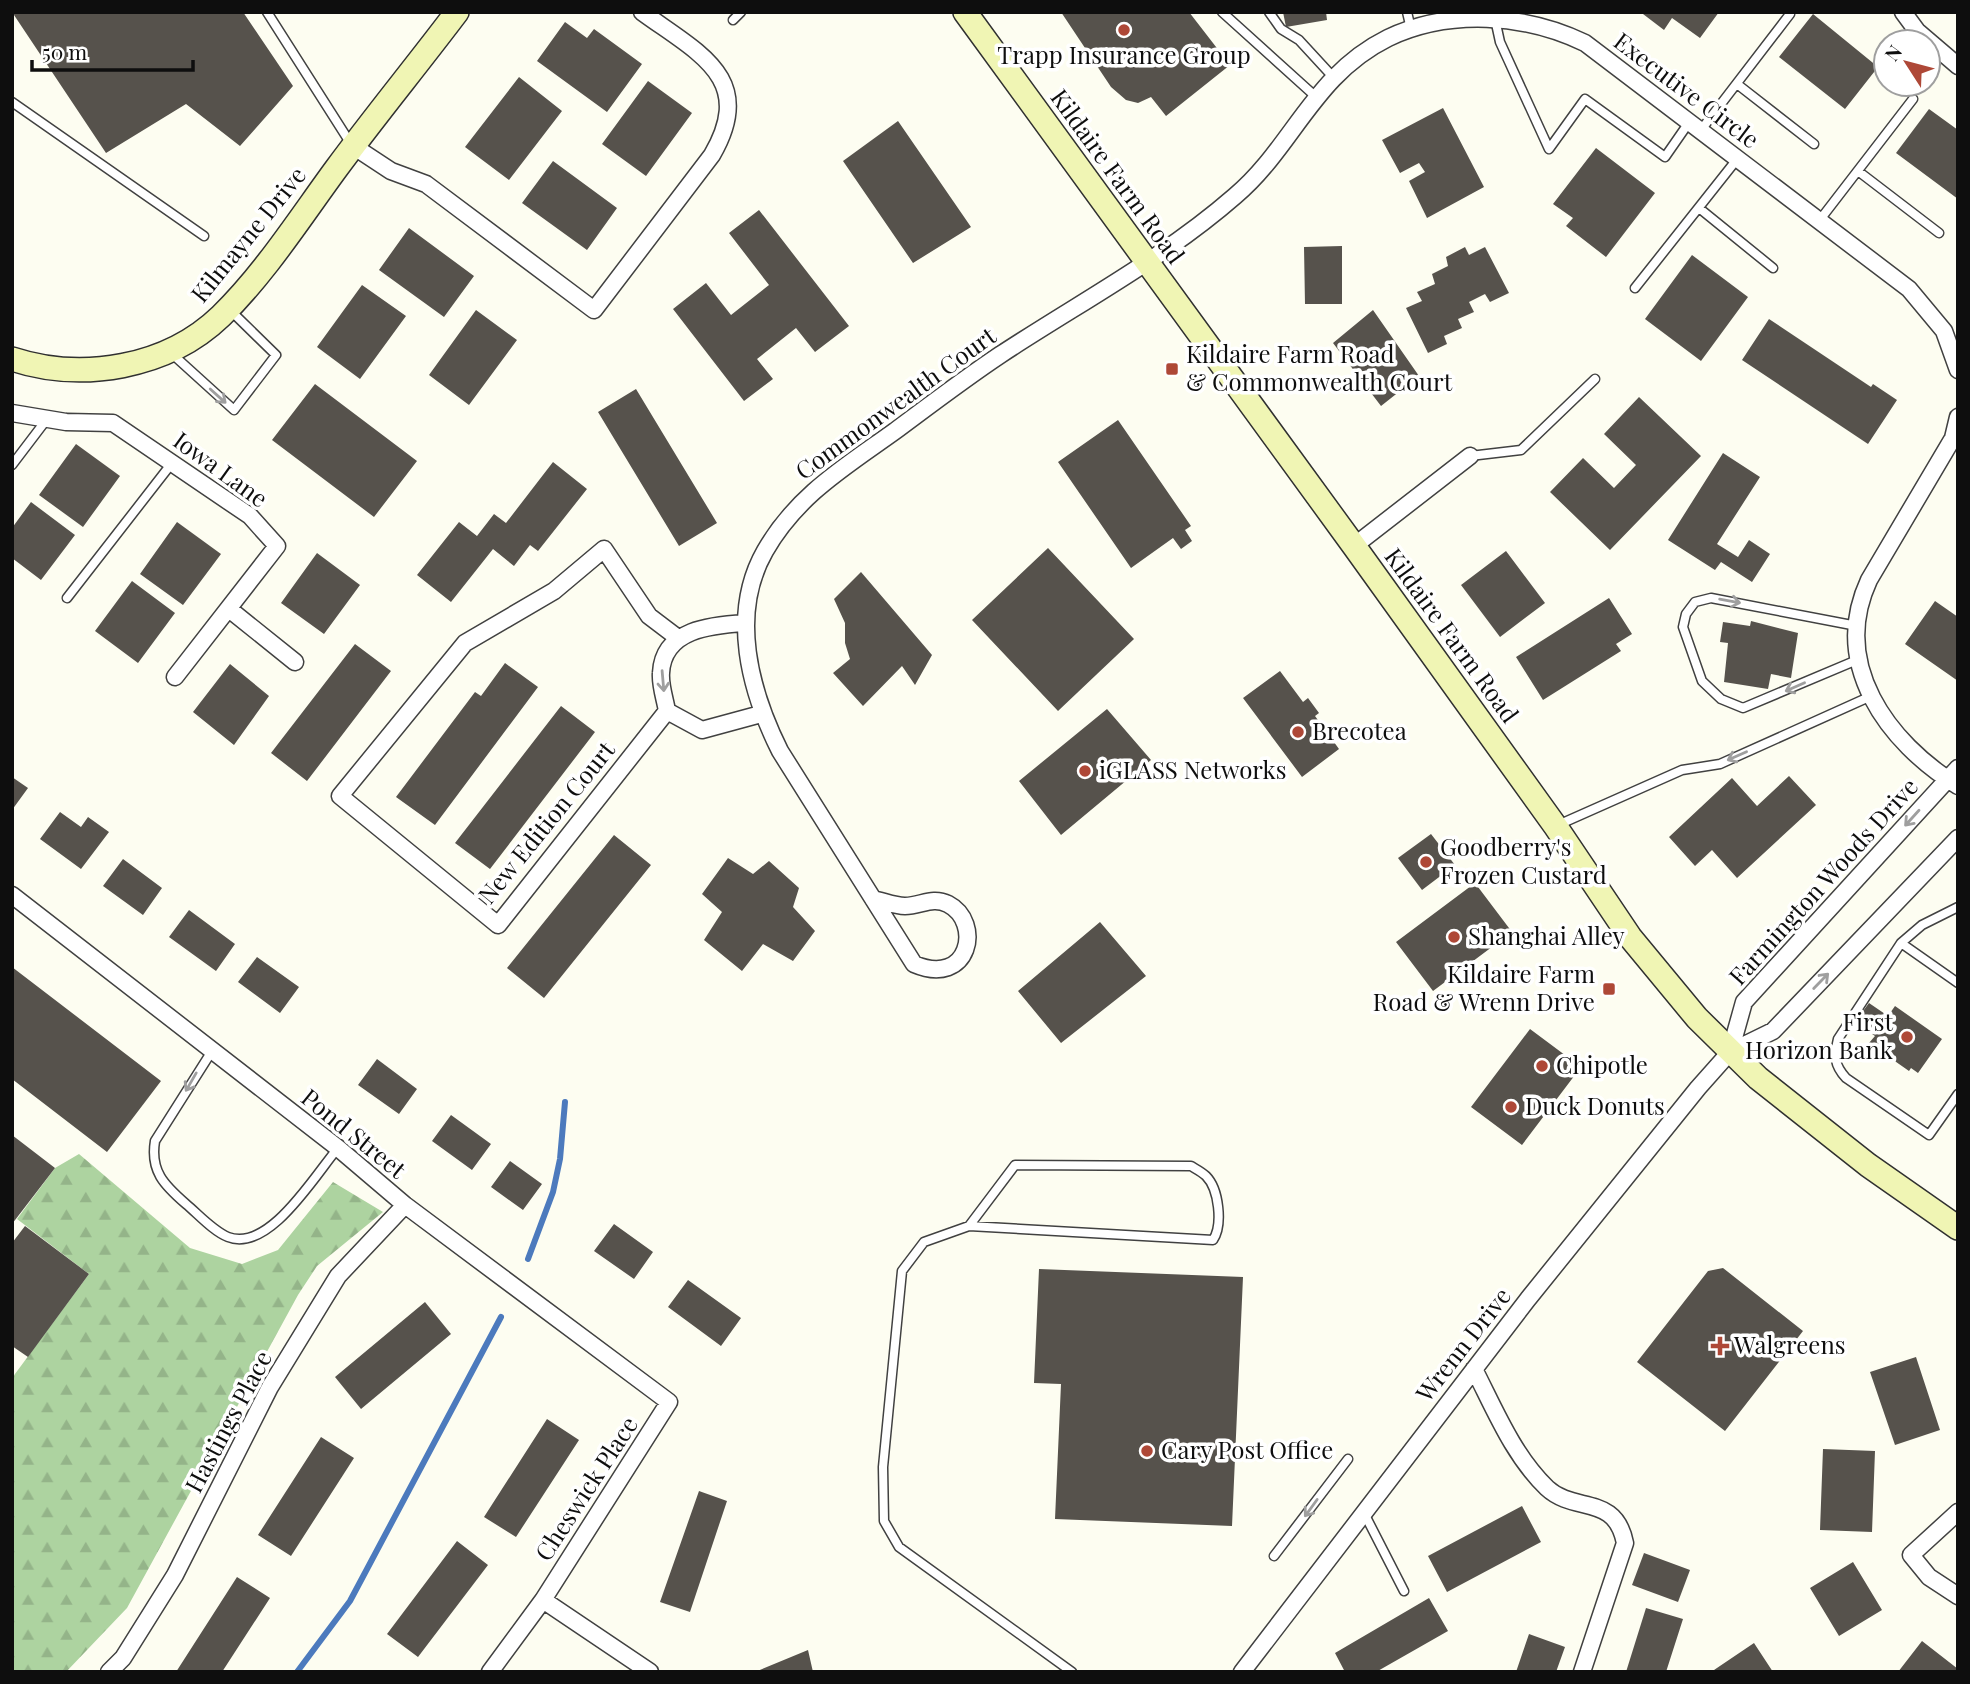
<svg xmlns="http://www.w3.org/2000/svg" width="1970" height="1684" font-family="'Playfair Display',serif">
<style>
.forest{fill:url(#forest-firs)}
.lines{fill:none;stroke-linecap:round;stroke-linejoin:round}
.stream{stroke:#4c7abd;stroke-width:6}
.building{fill:#56524c}
.lane-casing{stroke:#414141;stroke-width:11}
.street-casing{stroke:#414141;stroke-width:19}
.secondary-casing{stroke:#303030;stroke-width:26}
.lane{stroke:#fff;stroke-width:8}
.street{stroke:#fff;stroke-width:16}
.secondary{stroke:#f0f5b4;stroke-width:23}
.oneway{stroke:#9f9f9f}
.poi-dot{fill:#ae4837;stroke:#fff;stroke-width:2.5}
.labels{text-anchor:middle;stroke-width:7;stroke-linejoin:round;paint-order:stroke}
.poi-label{font-size:24px;fill:#0e0e0e;stroke:#fff;text-anchor:start}
.street-label{font-size:24px;fill:#0e0e0e;stroke:#fff}
</style>
<defs>
<pattern id="forest-firs" width="22" height="20" patternUnits="userSpaceOnUse" patternTransform="scale(1.75)"><rect width="22" height="20" fill="#add3a0"/><path d="M5 1l3.5 6h-7zM16 11l3.5 6h-7z" fill="#94b489"/></pattern>
</defs>
<rect width="100%" height="100%" fill="#fdfdf1"/>
<path class="forest" d="M79 1154 190 1248 242 1264 278 1250 333 1182 383 1212 317 1266 298 1295 127 1608 66 1672H12V1378L89 1274 17 1219 55 1168Z"/>
<g class="lines">
<path class="stream" d="M528 1259 553 1192 560 1159 565 1102
M297 1672 350 1601 501 1317"/>
</g>
<path class="building" d="M12 12H243L293 86 240 146 186 104 106 153Z
M1061 12H1189L1230 65 1166 116 1151 97 1138 103 1126 100 1111 87Z
M1283 12H1326L1327 20 1286 27Z
M1644 12H1719L1700 38 1672 18 1664 30 1643 14Z
M1813 14 1878 67 1845 109 1779 57Z
M565 22 587 38 594 29 642 64 607 112 537 61Z
M519 77 562 111 509 180 465 147Z
M648 81 692 113 646 176 602 144Z
M1443 108 1484 187 1427 218 1409 181 1425 172 1419 163 1400 173 1382 140Z
M1929 109 1958 130V199L1896 153Z
M898 121 971 227 913 263 843 161Z
M1596 148 1655 193 1606 257 1566 226 1573 218 1553 204Z
M553 161 617 208 587 250 522 203Z
M759 210 849 326 815 352 796 328 757 359 773 379 744 401 673 309 706 283 731 315 769 285 729 233Z
M409 228 474 276 444 317 379 270Z
M1342 246V304H1305L1304 247Z
M1465 247 1469 255 1485 247 1509 293 1490 302 1485 294 1469 302 1474 312 1458 319 1462 328 1444 336 1447 344 1428 353 1406 308 1422 301 1417 292 1435 284 1432 274 1448 266 1446 257Z
M1692 255 1748 297 1701 361 1645 319Z
M362 285 406 316 360 379 317 347Z
M476 310 517 340 469 405 429 375Z
M1373 310 1419 376 1381 406 1333 343Z
M1769 319 1871 387 1873 384 1897 400 1868 444 1742 360Z
M315 384 417 461 374 517 272 440Z
M636 389 717 523 679 546 598 412Z
M1639 397 1701 456 1610 550 1550 492 1583 458 1614 488 1636 465 1604 434Z
M1118 420 1191 526 1185 530 1192 541 1181 549 1173 538 1131 568 1058 462Z
M76 444 120 476 83 527 39 495Z
M1723 453 1760 477 1717 544 1738 557 1749 540 1770 554 1752 582 1721 562 1715 570 1668 540Z
M553 462 587 489 538 551 530 545 514 566 493 549 451 602 417 575 459 522 477 536 494 514 506 523Z
M31 502 75 535 41 580 12 558V528Z
M177 522 221 554 183 605 140 574Z
M1048 548 1134 639 1058 711 972 620Z
M1506 551 1545 603 1500 637 1461 585Z
M317 553 360 585 324 634 281 603Z
M861 572 932 655 915 685 902 666 863 706 833 673 850 659 845 643V623L834 599Z
M132 581 175 613 138 663 95 631Z
M1609 598 1632 634 1616 644 1621 651 1543 700 1516 657Z
M1935 601 1958 617V681L1905 644Z
M1751 621 1798 633 1791 678 1771 674 1768 689 1724 682 1728 643 1720 642 1723 622 1750 626Z
M355 644 391 671 307 781 271 753Z
M505 663 538 687 435 825 396 797 475 692 481 696Z
M230 664 269 696 234 745 193 712Z
M1280 671 1303 702 1308 698 1319 713 1315 716 1339 749 1302 777 1243 698Z
M561 706 595 732 490 869 455 843Z
M1107 709 1151 760 1061 835 1019 781Z
M1789 776 1816 805 1737 878 1712 850 1695 866 1669 837 1732 778 1757 806Z
M12 777 28 788 12 810Z
M60 812 81 827 88 817 109 832 81 869 40 839Z
M1431 834 1455 865 1422 890 1398 858Z
M614 835 651 865 544 998 507 968Z
M728 858 753 874 769 861 799 888 793 907 815 931 793 961 763 944 742 971 704 940 722 912 702 894Z
M123 859 162 888 143 915 103 886Z
M1475 883 1512 932 1433 991 1396 942Z
M189 910 235 944 216 971 169 937Z
M1100 922 1146 976 1061 1043 1018 991Z
M257 957 299 987 280 1013 238 982Z
M12 967 161 1081 107 1152 12 1079Z
M1869 1003 1888 1016 1895 1006 1942 1039 1918 1073 1911 1068 1909 1071 1869 1043 1875 1036 1855 1022Z
M1530 1029 1581 1067 1522 1145 1471 1107Z
M377 1059 417 1089 399 1114 358 1085Z
M451 1115 491 1144 472 1170 432 1141Z
M12 1135 55 1168 12 1224Z
M510 1161 542 1184 523 1210 491 1187Z
M614 1224 653 1252 634 1279 594 1251Z
M25 1226 89 1274 28 1357 12 1346V1243Z
M1723 1268 1803 1331 1725 1431 1637 1362 1708 1271Z
M1039 1269 1243 1277 1232 1526 1055 1519 1061 1384 1034 1383Z
M688 1280 741 1318 721 1346 668 1307Z
M425 1302 451 1334 361 1409 335 1377Z
M1916 1357 1940 1430 1895 1445 1870 1372Z
M547 1419 579 1440 516 1537 484 1517Z
M321 1437 354 1458 291 1556 258 1535Z
M1823 1449 1875 1451 1872 1532 1820 1530Z
M699 1491 727 1501 690 1612 660 1602Z
M1522 1506 1541 1542 1447 1592 1428 1556Z
M457 1541 488 1565 418 1657 387 1634Z
M1644 1553 1690 1570 1678 1602 1632 1585Z
M1853 1562 1882 1610 1839 1636 1810 1588Z
M237 1577 270 1598 222 1672H176Z
M1429 1598 1448 1631 1376 1672H1345L1335 1653Z
M1646 1608 1683 1619 1666 1672H1626Z
M1529 1634 1565 1647 1556 1672H1516Z
M1922 1641 1958 1669V1672H1898Z
M1754 1643 1773 1672H1715L1714 1670Z
M808 1650 813 1672H755Z"/>
<g class="lines">
<defs>
<path id="lane" d="M267 12 351 144
M1222 12 1315 96
M1269 12 1281 29 1299 40 1334 78
M1407 12 1411 29
M1495 19 1500 42 1549 149 1585 99 1665 157 1690 121
M733 20 741 12
M1737 84 1814 144
M12 102 204 236
M1701 130 1790 14
M1858 171 1939 233
M1699 208 1773 268
M1819 221 1913 99
M1635 288 1738 158
M170 352 234 410 276 355 231 311
M1470 456 1521 450 1595 379
M12 465 47 419
M67 598 172 463
M1857 626 1711 598 1695 602 1686 614 1683 627 1702 681 1721 699 1743 708 1857 660
M1558 825 1682 770 1720 764 1869 697
M1958 907 1922 925 1901 943 1838 1039C1834 1056 1834 1065 1846 1078L1929 1135 1958 1094
M1901 943 1958 983
M212 1051 155 1141C150 1171 164 1185 186 1204 198 1214 213 1231 228 1237 269 1253 315 1175 338 1148
M969 1226 1015 1165 1191 1166C1196 1169 1202 1172 1206 1176 1219 1189 1223 1225 1213 1240L969 1226 924 1242 902 1271 883 1467 884 1521 899 1547 1072 1672
M1364 1513 1404 1591
M1274 1556 1348 1459"/>
<path id="street" d="M1903 12 1917 31 1958 66
M353 146 391 171 426 184 594 310 712 155C757 78 698 53 642 12
M12 413 66 422 113 423 250 516 277 546 175 677
M1958 417 1953 438 1869 580C1830 664 1887 742 1958 786
M1354 546 1470 456
M229 609 295 662
M745 623C712 625 663 629 661 673 660 685 665 699 667 711L702 730 761 714
M667 711 498 925 340 796 465 643 554 591 604 549 649 616 678 638
M12 895 338 1148 405 1205 669 1402 543 1600 490 1672
M873 899C883 901 895 906 905 906 921 906 932 896 948 904 983 922 970 988 914 964L780 751C750 691 729 614 765 551 797 495 845 467 895 431 930 405 964 379 1000 355 1079 303 1164 258 1235 196 1293 147 1313 75 1388 38 1449 9 1525 14 1585 43L1909 289 1944 331 1958 370
M1730 1052 1744 1002 1958 768
M1474 1369C1495 1410 1513 1455 1547 1488 1575 1514 1615 1493 1625 1543L1582 1672
M1958 1512 1911 1555 1929 1577 1958 1596
M543 1600 650 1672
M109 1672 123 1658 175 1575 270 1387 338 1276 405 1205
M1242 1672 1528 1299 1698 1088 1730 1052 1773 1031 1958 838"/>
<path id="secondary" d="M965 12 1354 546 1556 827 1630 937 1697 1018 1758 1078 1868 1165 1958 1228
M12 359C82 382 167 368 221 316 265 273 300 218 336 169 375 116 417 65 457 12"/>
</defs>
<use href="#lane" class="lane-casing"/>
<use href="#street" class="street-casing"/>
<use href="#secondary" class="secondary-casing"/>
<use href="#lane" class="lane"/>
<use href="#street" class="street"/>
<use href="#secondary" class="secondary"/>
</g>
<defs><path id="oneway-shaft" d="M-6 0H5M1.5-3L5.5 0L1.5 3" fill="none" stroke-width="1.6" stroke-linecap="round" stroke-linejoin="round" transform="scale(1.75)"/></defs>
<g class="oneway">
<use href="#oneway-shaft" transform="translate(218 396) rotate(42)"/>
<use href="#oneway-shaft" transform="translate(1730 601) rotate(10)"/>
<use href="#oneway-shaft" transform="translate(663 681) rotate(85)"/>
<use href="#oneway-shaft" transform="translate(1795 687) rotate(156)"/>
<use href="#oneway-shaft" transform="translate(1737 756) rotate(156)"/>
<use href="#oneway-shaft" transform="translate(1912 818) rotate(132)"/>
<use href="#oneway-shaft" transform="translate(1821 981) rotate(-46)"/>
<use href="#oneway-shaft" transform="translate(191 1082) rotate(120)"/>
<use href="#oneway-shaft" transform="translate(1311 1508) rotate(126)"/>
</g>
<g class="poi-dot">
<circle cx="1124" cy="30" r="7"/>
<rect x="1165" y="362" width="14" height="14" rx="3.5"/>
<circle cx="1298" cy="732" r="7"/>
<circle cx="1085" cy="771" r="7"/>
<circle cx="1426" cy="862" r="7"/>
<circle cx="1454" cy="937" r="7"/>
<rect x="1602" y="982" width="14" height="14" rx="3.5"/>
<circle cx="1907" cy="1037" r="7"/>
<circle cx="1542" cy="1066" r="7"/>
<circle cx="1511" cy="1107" r="7"/>
<path d="M1716.5 1335.5h7v7h7v7h-7v7h-7v-7h-7v-7h7z"/>
<circle cx="1147" cy="1451" r="7"/>
</g>
<g class="labels">
<g class="poi-label">
<text x="1124" y="64" text-anchor="middle">Trapp Insurance Group</text>
<text x="1186" y="363">Kildaire Farm Road<tspan x="1186" dy="28">&amp; Commonwealth Court</tspan></text>
<text x="1312" y="740">Brecotea</text>
<text x="1099" y="779">iGLASS Networks</text>
<text x="1440" y="856">Goodberry's<tspan x="1440" dy="28">Frozen Custard</tspan></text>
<text x="1468" y="945">Shanghai Alley</text>
<text x="1595" y="983" text-anchor="end">Kildaire Farm<tspan x="1595" dy="28">Road &amp; Wrenn Drive</tspan></text>
<text x="1893" y="1031" text-anchor="end">First<tspan x="1893" dy="28">Horizon Bank</tspan></text>
<text x="1556" y="1074">Chipotle</text>
<text x="1525" y="1115">Duck Donuts</text>
<text x="1734" y="1354">Walgreens</text>
<text x="1161" y="1459">Cary Post Office</text>
</g>
<g class="street-label">
<text transform="translate(1686 91) rotate(37)" y="8">Executive Circle</text>
<text transform="translate(1117 177) rotate(54)" y="8">Kildaire Farm Road</text>
<text transform="translate(249 235) rotate(-51)" y="8">Kilmayne Drive</text>
<text transform="translate(896 404) rotate(-36)" y="8">Commonwealth Court</text>
<text transform="translate(220 470) rotate(36)" y="8">Iowa Lane</text>
<text transform="translate(1451 636) rotate(54)" y="8">Kildaire Farm Road</text>
<text transform="translate(547 823) rotate(-51)" y="8">New Edition Court</text>
<text transform="translate(1824 882) rotate(-48)" y="8">Farmington Woods Drive</text>
<text transform="translate(353 1134) rotate(39)" y="8">Pond Street</text>
<text transform="translate(1464 1345) rotate(-52)" y="8">Wrenn Drive</text>
<text transform="translate(229 1422) rotate(-62)" y="8">Hastings Place</text>
<text transform="translate(587 1489) rotate(-57)" y="8">Cheswick Place</text>
</g>
</g>
<rect width="1970" height="1684" fill="none" stroke="#0e0e0e" stroke-width="28"/>
<g transform="translate(1907 63) rotate(306)"><circle r="33" fill="#ffffff" stroke="#9f9f9f" stroke-width="2"/>
<path d="M0-5L12 26L0 18L-12 26Z" fill="#ae4837"/>
<text y="-10" font-size="19" font-weight="bold" text-anchor="middle" fill="#0e0e0e">N</text>
</g>
<path d="M32 60v10h161v-10" fill="none" stroke="#0e0e0e" stroke-width="3.5"/>
<text x="42" y="60" font-size="21" fill="#0e0e0e" stroke="#ffffff" stroke-width="5" paint-order="stroke">50 m</text>
</svg>
